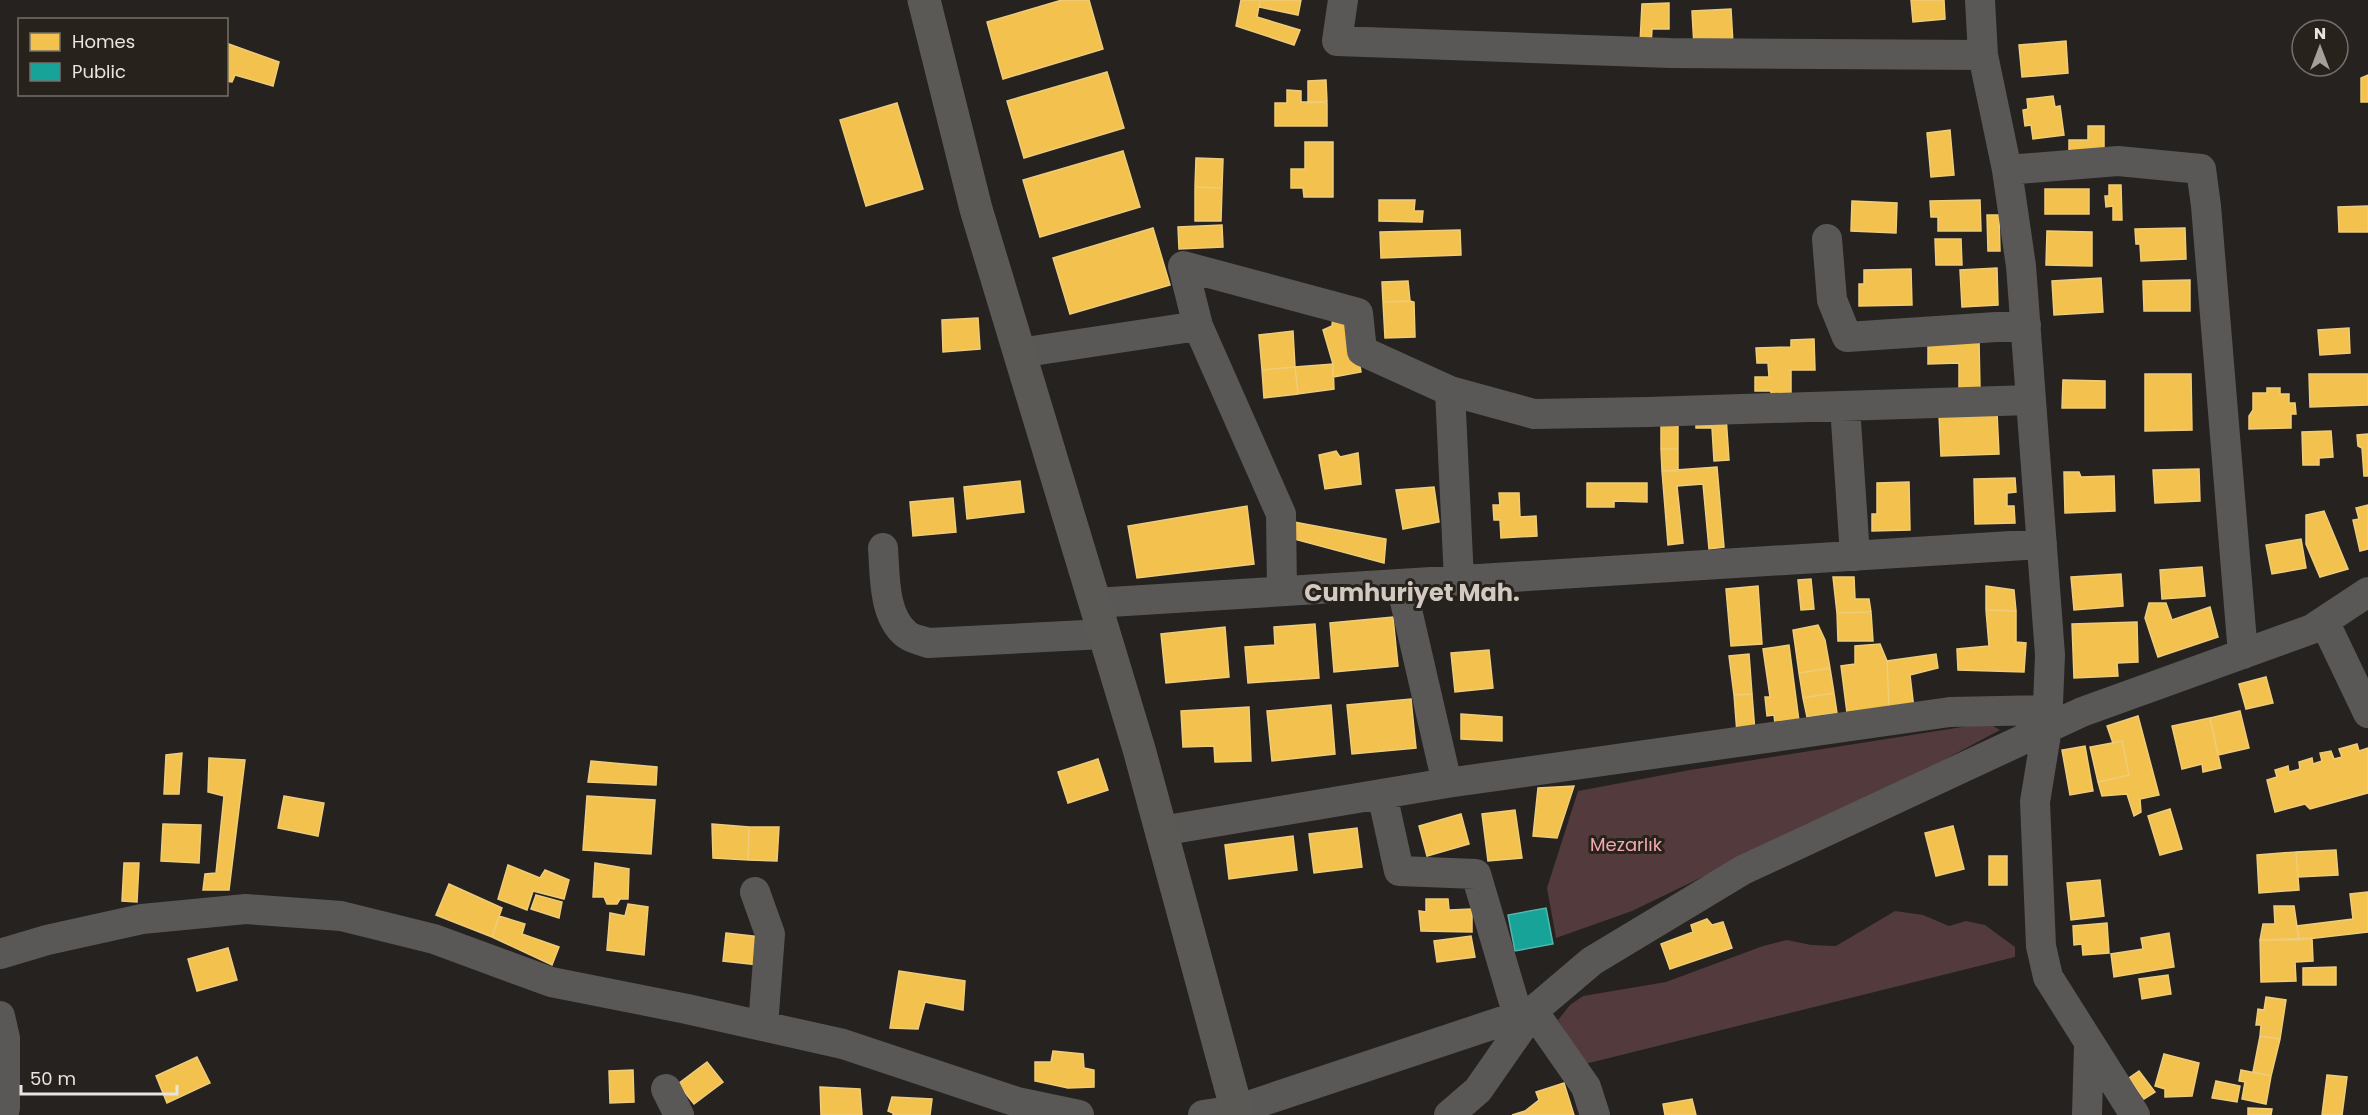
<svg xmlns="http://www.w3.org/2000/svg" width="2368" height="1115" font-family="Poppins,sans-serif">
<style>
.green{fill:#533a3c}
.homes{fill:#f2c14e;stroke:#efcc7a;stroke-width:1.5}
.public{fill:#17a398;stroke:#56b6ae;stroke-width:1.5}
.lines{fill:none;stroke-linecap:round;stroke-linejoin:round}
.minor{stroke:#595857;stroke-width:30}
.major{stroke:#5b5956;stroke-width:33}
.labels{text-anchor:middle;stroke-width:6;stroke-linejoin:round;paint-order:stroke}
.park-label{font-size:18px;fill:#f2a8ae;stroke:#28221c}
.district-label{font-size:24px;font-weight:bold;fill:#d1c9c2;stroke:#28221c}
</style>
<rect width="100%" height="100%" fill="#25221f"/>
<path class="green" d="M1988 723 2000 730 1942 761 1632 911 1556 938 1547 888 1578 791 1690 770Z
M1895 911 1923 915 1949 926 1966 921 1985 925 2015 947V957L1585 1064 1558 1020 1570 1005 1583 996 1666 982 1763 946 1787 940 1811 945 1836 946Z"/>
<path class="homes" d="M1062 0H1089L1103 49 1003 79 987 22Z
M1241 0H1260L1257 17 1300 30 1294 45 1236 26Z
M1260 0H1301L1298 15 1259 7Z
M1911 0H1944L1945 19 1913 22Z
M1669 3V29H1652L1651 46 1640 44 1642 4Z
M1731 9 1733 44 1694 47 1692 11Z
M2066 41 2068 73 2022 77 2019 45Z
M226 43 279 62 273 86 235 75 232 82 226 81Z
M1107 72 1124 128 1024 158 1007 101Z
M2368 75V102H2361V78Z
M1326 80 1327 102 1308 103V81Z
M1287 90 1301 91V102H1327V126H1275V103H1287Z
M2053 96 2055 107 2060 106 2064 135 2033 139 2031 125 2025 126 2023 110 2028 109 2027 99Z
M897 103 923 189 866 206 840 120Z
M2088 126H2104V150L2069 151V140H2088Z
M1950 130 1954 175 1931 177 1927 133Z
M1305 142H1333V197H1304L1303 188H1291V169H1305Z
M1123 151 1140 207 1040 237 1023 180Z
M1196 158 1223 159 1222 188 1195 187Z
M2109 185H2121L2122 220H2113V206L2106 207 2105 196H2109Z
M1195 187 1222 188 1221 221H1195Z
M2045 189H2089V214H2045Z
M1379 200H1415L1414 211H1423L1422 222 1379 221Z
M1980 200 1981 231H1938V217H1931L1930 201Z
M1852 201 1897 203 1896 233 1851 231Z
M2368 206V232H2339L2338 207Z
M1987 215H1999L2000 251H1988Z
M1222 225 1223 247 1179 249 1178 227Z
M1153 228 1170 285 1070 314 1053 258Z
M2185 228 2186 259 2141 261 2140 244H2136L2135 229Z
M1460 230 1461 255 1381 258 1380 232Z
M2047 231 2092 232V266L2046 265Z
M1935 239H1961L1962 265H1936Z
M1997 268 1998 305 1962 307 1960 270Z
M1911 269 1912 305 1859 306V284H1864V270Z
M2101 278 2103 312 2054 315 2052 281Z
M2190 280V311H2144L2143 281Z
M1408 281 1410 301 1383 302 1382 282Z
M1410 301 1414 302 1415 337 1385 338 1383 302Z
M1333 315 1352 323 1361 372 1333 377V364L1323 330 1332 326Z
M978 318 980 349 943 352 942 320Z
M2349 328 2350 353 2320 355 2318 330Z
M1293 331 1295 367 1262 370 1259 335Z
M1814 339 1815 370H1791V398L1771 399V391H1755V377H1769L1768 363H1757L1756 348 1791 347V340Z
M1979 340 1980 389 1959 390V363L1928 364V341Z
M1333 364 1334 389 1298 394 1295 367Z
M1295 367 1298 394 1264 398 1262 370Z
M2145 374H2191L2192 430 2145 431Z
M2309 374H2368V405L2310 407Z
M2063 380 2105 381V408H2062Z
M2267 388H2280V394H2289V403H2295L2296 414H2291V428L2249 429V416L2253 410V393H2267Z
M1997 412 1999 454 1941 456 1939 415Z
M1726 416 1729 460 1714 461 1712 428H1696V418Z
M1661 423H1678V449H1661Z
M2331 431 2333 457 2319 458V465H2303L2302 432Z
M2368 434V476H2364L2362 448 2358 446 2357 435Z
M1661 449H1678V471H1662Z
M1336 451 1340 457 1358 453 1361 484 1325 489 1319 455Z
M1717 467 1724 547 1709 549 1703 484 1677 486 1683 543 1668 545 1662 471Z
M2199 469 2200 501 2155 503 2153 470Z
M2064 472H2079L2081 477 2114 476 2115 511 2065 513Z
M2015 478 2016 492 2007 493V506H2014L2015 523 1975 524 1974 479Z
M1020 481 1024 512 967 519 964 487Z
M1909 482 1910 530 1872 531V514H1877V483Z
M1587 483H1647V502L1614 501V507H1587Z
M1434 487 1439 522 1403 529 1396 490Z
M1499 493H1519L1520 517 1536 516 1537 536 1501 538 1500 520H1494L1493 505H1500Z
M953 498 956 532 913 536 910 502Z
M2368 505V549L2360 551 2353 520 2359 519 2356 508Z
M1247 506 1254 564 1137 578 1128 526Z
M2324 511 2348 569 2320 577 2306 544V515Z
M1294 522 1386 539 1384 563 1294 539Z
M2301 539 2306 568 2272 574 2266 545Z
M2202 567 2205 596 2162 599 2160 570Z
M2121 574 2123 606 2074 610 2071 577Z
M1833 577H1854L1855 599H1869L1871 612 1837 613Z
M1811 579 1814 609 1801 610 1798 580Z
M1758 586 1762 644 1731 646 1726 589Z
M1986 586 2014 590 2016 611 1986 610Z
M2149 603H2166L2172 620 2210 607 2218 637 2158 657 2145 618Z
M1986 610 2016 611V642L2026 643 2024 672 1958 670 1957 649 1989 646Z
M1871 612 1873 641H1838L1837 613Z
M1393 617 1398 666 1334 672 1330 623Z
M2137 622 2138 662 2117 663 2118 676 2074 678 2072 624Z
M1315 624 1319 678 1248 683 1245 647 1275 645 1274 627Z
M1818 625 1825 640 1830 668 1799 673 1793 630Z
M1225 627 1229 677 1166 683 1161 634Z
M1880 644 1887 661 1889 708 1847 713 1841 666 1855 664V646Z
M1789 645 1799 721 1775 724 1774 715 1767 716 1765 697H1770L1763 649Z
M1489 650 1493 688 1455 692 1451 653Z
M1749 654 1752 694 1734 695 1729 656Z
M1936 654 1938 668 1910 675 1914 709 1889 708 1887 661Z
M1830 668 1834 693 1803 698 1799 673Z
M2266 677 2273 703 2246 709 2239 684Z
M1834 693 1837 713 1807 717 1803 698Z
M1752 694 1755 732 1737 733 1734 695Z
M1411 699 1416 748 1352 754 1347 705Z
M1331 705 1335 754 1272 761 1267 711Z
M1249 707 1251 761 1215 762 1214 746 1183 747 1181 711Z
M2240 711 2249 748 2218 755 2210 718Z
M1461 714 1502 717V741L1461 739Z
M2138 716 2159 795 2140 799 2141 812 2134 816 2127 794 2102 796 2098 782 2129 775 2122 741 2113 743 2107 726Z
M2210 718 2221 768 2203 772 2202 764 2182 769 2172 726Z
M2122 741 2129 775 2098 782 2090 747Z
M2357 744 2359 751 2368 748V793L2310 809 2305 804 2275 812 2267 780 2277 777 2275 770 2288 766 2289 772 2300 769 2299 762 2312 758 2313 764 2322 761 2320 753 2331 751 2334 759 2342 757 2339 749Z
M2085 746 2093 791 2070 795 2062 750Z
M182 753 179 794H164L166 755Z
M209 758 245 760 229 890H203L205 874 216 873 224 796 208 792Z
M1098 759 1108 790 1068 803 1058 772Z
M591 761 657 767 656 785 588 782Z
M1574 786 1557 838 1533 836 1538 788Z
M284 796 324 803 318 836 278 828Z
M587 796 655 800 651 854 583 850Z
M2170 809 2182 849 2160 855 2148 816Z
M1515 810 1522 858 1488 861 1482 814Z
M1461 814 1469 844 1427 856 1419 826Z
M163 824 201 825 199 863 161 861Z
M712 824 749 827 748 860 713 858Z
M1953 826 1964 869 1936 876 1925 833Z
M749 827H779L777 861 748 860Z
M1357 828 1362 867 1314 873 1309 834Z
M1293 836 1297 870 1229 879 1225 845Z
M2336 850 2338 875 2298 877 2296 852Z
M2296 852 2299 890 2259 893 2257 855Z
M1989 856H2007V885H1989Z
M124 863H139L137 902 122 901Z
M595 863 629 869 628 899H620L617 904H607L604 897H593Z
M508 865 540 878 545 870 569 880 564 899 533 891 527 910 498 899Z
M2100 880 2104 916 2071 920 2067 883Z
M449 884 502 908 492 937 436 915Z
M2368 892V932L2299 940 2297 926 2353 919 2350 894Z
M536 895 562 902 559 918 531 909Z
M1426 899H1448L1449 910 1472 909V932L1421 931 1419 911 1426 912Z
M628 904 648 907 644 955 607 950 610 913 625 916Z
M2274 906H2294L2299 940H2260L2263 924H2275Z
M499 916 525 924 522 934 559 947 552 965 492 937Z
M1707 919 1712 925 1723 922 1732 948 1670 969 1661 944 1693 932 1691 925Z
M2107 923 2109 953 2083 955 2082 944 2074 945 2073 926Z
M726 933 761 937 758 965 723 961Z
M2169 933 2174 967 2114 977 2111 954 2143 949 2141 938Z
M1471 936 1475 957 1437 962 1434 941Z
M2312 938 2313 961 2295 962 2296 981 2261 982 2260 940Z
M228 948 237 980 197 991 188 959Z
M2336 967V985H2303V968Z
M899 971 965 981 963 1010 925 1002 918 1029 890 1028Z
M2168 975 2171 994 2142 999 2139 979Z
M2266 997 2286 1000 2280 1039 2260 1036 2261 1025H2256L2258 1009 2264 1010Z
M2260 1036 2280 1039 2271 1076 2253 1072Z
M1053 1051 1083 1054 1084 1068 1094 1070V1087L1068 1088 1035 1081V1062H1051Z
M2164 1054 2199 1063 2192 1096 2165 1097V1089L2155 1086Z
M197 1057 210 1083 167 1103 156 1076Z
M707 1062 723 1082 694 1104 678 1084Z
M633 1070 634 1102 610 1103 609 1071Z
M2241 1070 2271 1076 2266 1104 2242 1099 2245 1082 2239 1081Z
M2139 1071 2155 1092 2144 1099 2129 1078Z
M2327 1075 2347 1077 2342 1115H2322Z
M2216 1081 2240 1086 2237 1102 2212 1098Z
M1564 1083 1574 1115H1512L1525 1111 1539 1100 1536 1092Z
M820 1087 860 1089 862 1115H821Z
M892 1097 932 1099 930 1115H893V1113L888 1111Z
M1692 1099 1696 1115H1665L1663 1104Z
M2248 1108 2272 1109 2271 1115H2248Z"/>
<path class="public" d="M1546 908 1553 944 1515 951 1508 915Z"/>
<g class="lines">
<path class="minor" d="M1343 0 1337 41 1670 53 1983 55
M1980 0 1983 55 2007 170 2021 266 2050 655 2047 728 2035 802 2041 946 2048 977 2135 1115
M2007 170 2118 161 2201 169 2206 206 2243 654
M1827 239 1832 300 1847 337 2026 325
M1019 353 1198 326
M1450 391 1534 414 1648 412 2031 400
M1845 406 1855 556
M883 548C885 575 883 615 906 634 911 639 921 640 928 643L1104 634
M1401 584 1447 783
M1282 591 1281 514 1198 326 1183 266 1358 313 1362 351 1450 391 1459 580
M1094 603 2042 544
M2324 621 2368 713
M1382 794 1399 871 1476 874 1518 1016
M1161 831 1447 783 1950 712 2048 710
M755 892 770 934 763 1026
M0 954 47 940 142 919 246 909 341 916 434 939 551 982 687 1009 843 1044 1017 1102 1079 1115
M0 1016 5 1038V1108L3 1115
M666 1089 679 1115
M1203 1115 1236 1110 1533 1011 1586 1087 1595 1115
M1449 1115 1478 1090 1533 1011 1592 961 1743 870 2082 712 2312 629 2368 592
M2087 1115 2089 1045"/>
<path class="major" d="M924 0 976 209 1139 749 1238 1115"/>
</g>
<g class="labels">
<g class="park-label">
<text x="1626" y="851">Mezarlık</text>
</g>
<g class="district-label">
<text x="1412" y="601">Cumhuriyet Mah.</text>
</g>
</g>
<rect x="18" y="18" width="210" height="78" fill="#28221c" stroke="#75706a" stroke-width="1.5"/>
<rect x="30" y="33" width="30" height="18" fill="#f2c14e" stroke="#75706a" stroke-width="1.5"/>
<text x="72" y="48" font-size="18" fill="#e8e4e0">Homes</text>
<rect x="30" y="63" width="30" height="18" fill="#17a398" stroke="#75706a" stroke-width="1.5"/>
<text x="72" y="78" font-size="18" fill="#e8e4e0">Public</text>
<g transform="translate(2320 48)"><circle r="28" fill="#28221c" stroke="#75706a" stroke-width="1.5"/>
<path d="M0-4.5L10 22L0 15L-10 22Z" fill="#a4a09c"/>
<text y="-9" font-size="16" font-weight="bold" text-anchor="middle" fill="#e8e4e0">N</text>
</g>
<path d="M21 1085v9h156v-9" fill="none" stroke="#e8e4e0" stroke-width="3"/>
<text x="30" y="1085" font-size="18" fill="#e8e4e0" stroke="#28221c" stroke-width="4.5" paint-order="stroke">50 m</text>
</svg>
